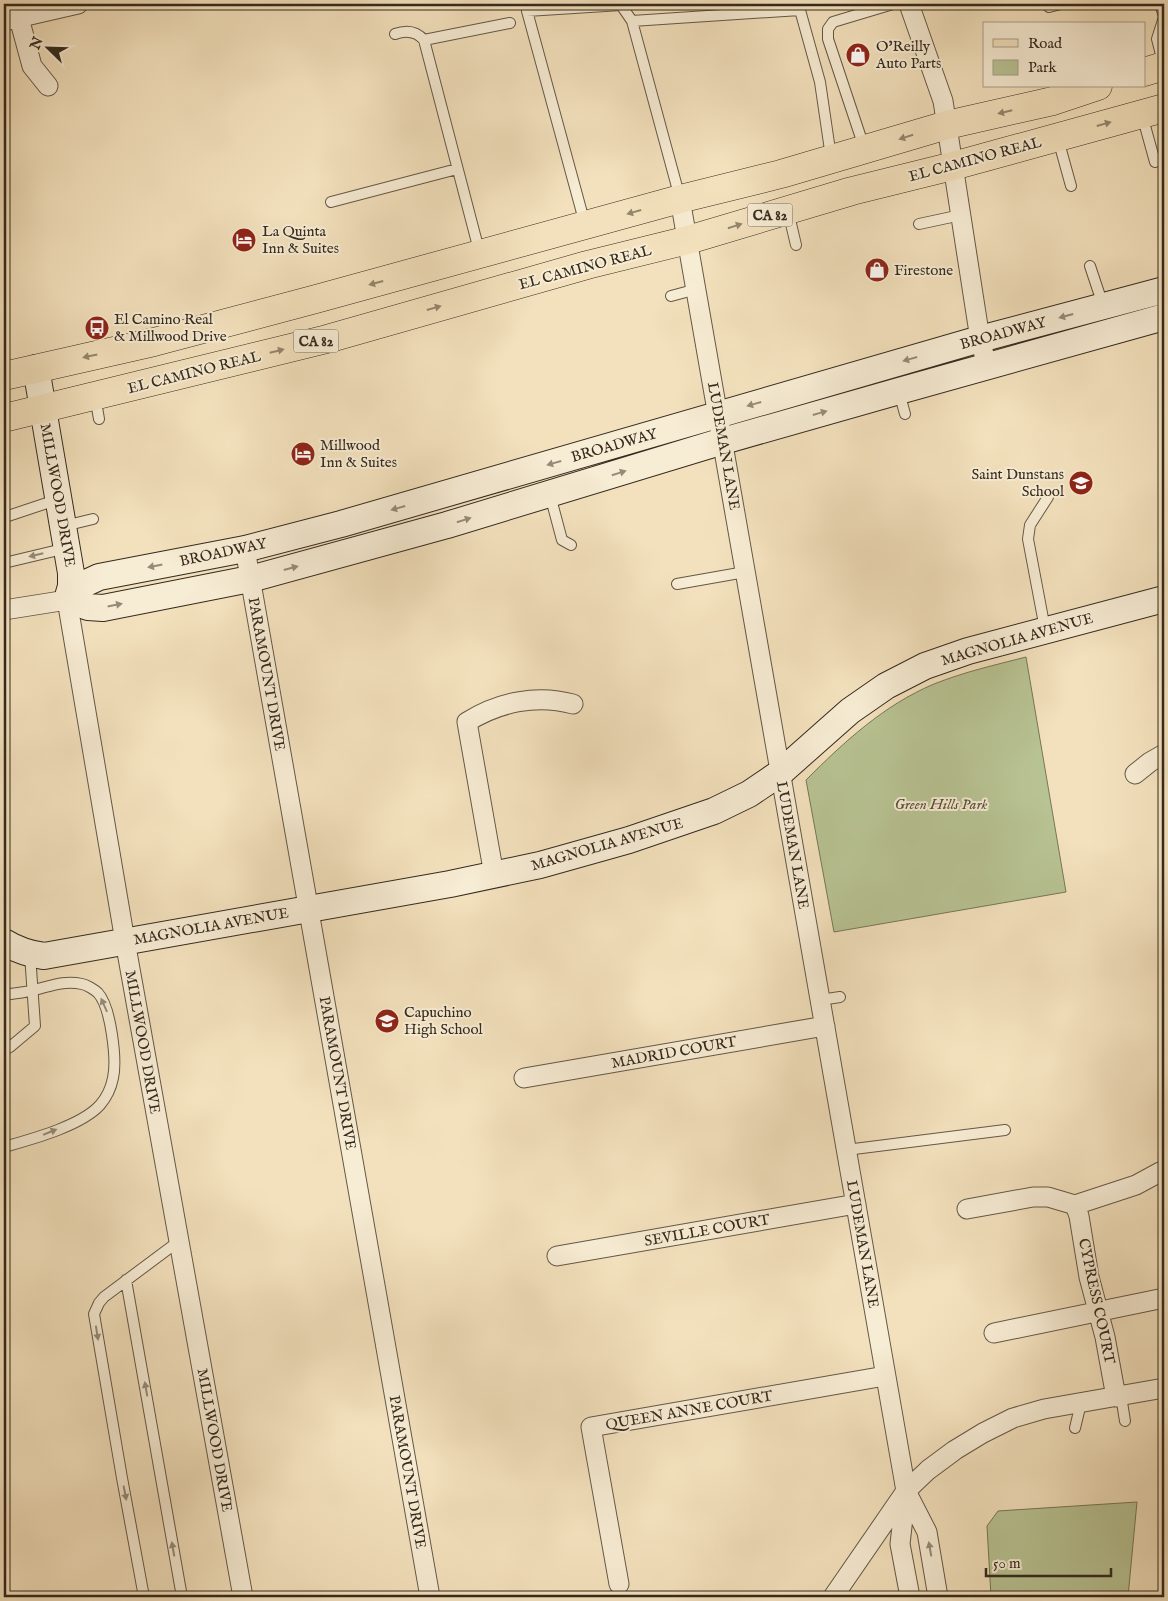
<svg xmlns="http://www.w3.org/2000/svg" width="1168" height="1601" font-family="'IM FELL English',serif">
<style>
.green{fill:#b8c393;stroke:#767658}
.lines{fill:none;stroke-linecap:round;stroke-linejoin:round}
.lane-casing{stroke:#645846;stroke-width:12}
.street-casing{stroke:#645846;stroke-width:21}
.secondary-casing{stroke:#342a1e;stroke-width:28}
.primary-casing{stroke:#342a1e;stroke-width:29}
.lane{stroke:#f7ecd4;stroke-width:10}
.street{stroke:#f7ecd4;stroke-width:19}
.secondary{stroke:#f7ecd4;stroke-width:26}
.primary{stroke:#f3e1bd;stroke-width:28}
.oneway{fill:#94866e}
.oneway2{fill:#968b79}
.labels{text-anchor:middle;stroke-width:4;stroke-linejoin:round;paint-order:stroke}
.shield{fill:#f7ecd4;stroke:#6e6455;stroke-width:1}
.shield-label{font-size:14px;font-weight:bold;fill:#342a1e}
.poi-label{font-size:15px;fill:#342a1e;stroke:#f7ecd4;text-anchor:start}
.street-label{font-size:15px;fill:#342a1e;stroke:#f7ecd4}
.park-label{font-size:15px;font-style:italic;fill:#55503b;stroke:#f7ecd4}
</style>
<rect width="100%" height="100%" fill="#f3e1bd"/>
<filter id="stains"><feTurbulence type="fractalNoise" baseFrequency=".004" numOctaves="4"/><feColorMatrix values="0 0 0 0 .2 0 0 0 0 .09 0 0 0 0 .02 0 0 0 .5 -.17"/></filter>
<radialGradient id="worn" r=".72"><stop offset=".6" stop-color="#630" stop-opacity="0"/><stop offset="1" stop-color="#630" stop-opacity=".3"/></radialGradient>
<path class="green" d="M1026 657 1066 892 834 932 806 780C844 742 884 705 934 684 964 672 995 665 1026 657Z
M1137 1502 1128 1597H991L987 1526 998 1511Z"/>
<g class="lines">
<defs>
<path id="lane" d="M1160 4 1164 16
M1049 7 1061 4
M632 21 680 198
M395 34C406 30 416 31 424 40L480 254
M424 40 510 23
M1164 66 1157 39 1164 17
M1142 115 1155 162
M1058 139 1071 186
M864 147 828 39V29L833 22 893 4
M331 202 457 169
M788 211 796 245
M585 224 527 11 621 5 632 21 800 10 820 82 831 157
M919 224 961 215
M1090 266 1103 305
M671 296 697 289
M899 392 905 414
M95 396 99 419
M550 495 562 540 571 545
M4 520 5 517 59 499
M64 526 93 519
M4 563 67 548
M677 584 745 572
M1045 629 1028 539 1030 525 1048 497
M4 995C14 993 24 993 34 990 51 986 64 980 82 984 87 985 95 990 98 993 111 1007 117 1060 113 1078 111 1088 107 1097 100 1105 81 1126 32 1139 4 1147
M820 1000 840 997
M4 1050 10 1047 35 1026 30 954
M846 1150 1005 1130
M126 1280 182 1597
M1121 1396 1125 1421
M1075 1428 1081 1403
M144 1597 122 1478 94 1314 99 1303 104 1297 179 1241"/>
<path id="street" d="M909 4 943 101 980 339 987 366
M19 18 32 66 48 86
M4 21 78 4
M680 199 906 1491 900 1544 910 1597
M245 549 430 1597
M4 610 67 600 125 941 243 1597
M1135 774 1150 762 1164 754
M494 875 467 722C499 702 537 694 573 704
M524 1078 825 1026
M1075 1205 1079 1216 1089 1277 1105 1337 1116 1397
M967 1209 1033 1197H1048L1075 1205 1136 1185 1160 1172
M557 1256 856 1204
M994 1333 1164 1298
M906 1491 927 1532 938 1597
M619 1584 591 1427 885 1376
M833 1597 906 1491 928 1470 955 1450 983 1433 1013 1418 1044 1409 1164 1388"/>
<path id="secondary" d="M36 368 71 573V586L67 600
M67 600 84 584 99 577 245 549 341 524 980 339 1164 290
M67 600 88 607 103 608 250 579 447 525 723 441 899 391 1164 317
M4 942C17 950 29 954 44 956L450 884 540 865 629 840 714 811 749 794 780 773 850 711 886 686 925 666 968 651 1164 599"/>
<path id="primary" d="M1144 72 1164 66
M4 376 154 342 316 299 680 199 781 174 947 125 1053 101 1098 86
M4 418 327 339 587 265 688 240 852 191 953 166 1164 108"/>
</defs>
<use href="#lane" class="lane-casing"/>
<use href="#street" class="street-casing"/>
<use href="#secondary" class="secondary-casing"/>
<use href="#primary" class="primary-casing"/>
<use href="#lane" class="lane"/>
<use href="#street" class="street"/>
<use href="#secondary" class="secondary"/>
<use href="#primary" class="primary"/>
</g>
<defs><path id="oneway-solid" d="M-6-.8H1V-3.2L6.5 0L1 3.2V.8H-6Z" transform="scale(1.25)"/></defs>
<g class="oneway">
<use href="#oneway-solid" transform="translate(1005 112) rotate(167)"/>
<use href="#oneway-solid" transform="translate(1104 124) rotate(-16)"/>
<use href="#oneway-solid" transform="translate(906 137) rotate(163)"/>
<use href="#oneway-solid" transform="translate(634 212) rotate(164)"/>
<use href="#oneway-solid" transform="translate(735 226) rotate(-17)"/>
<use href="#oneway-solid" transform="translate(376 283) rotate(165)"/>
<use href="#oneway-solid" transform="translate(434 308) rotate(-16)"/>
<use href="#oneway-solid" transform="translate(277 351) rotate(-14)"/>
<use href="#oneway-solid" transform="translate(90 356) rotate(168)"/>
</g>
<g class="oneway2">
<use href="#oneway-solid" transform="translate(1066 316) rotate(165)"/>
<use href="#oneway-solid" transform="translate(910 359) rotate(164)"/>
<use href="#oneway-solid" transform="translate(754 404) rotate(164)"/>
<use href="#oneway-solid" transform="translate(820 413) rotate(-16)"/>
<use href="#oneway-solid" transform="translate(554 463) rotate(164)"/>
<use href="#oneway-solid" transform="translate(619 473) rotate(-17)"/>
<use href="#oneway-solid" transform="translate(398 508) rotate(164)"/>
<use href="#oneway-solid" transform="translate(464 520) rotate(-17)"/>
<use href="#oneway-solid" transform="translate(36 555) rotate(167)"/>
<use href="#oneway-solid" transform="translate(155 566) rotate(169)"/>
<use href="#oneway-solid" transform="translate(291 568) rotate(-15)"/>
<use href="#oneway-solid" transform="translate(115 605) rotate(-11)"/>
<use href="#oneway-solid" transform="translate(104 1005) rotate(-114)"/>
<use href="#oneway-solid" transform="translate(50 1132) rotate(-22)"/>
<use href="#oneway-solid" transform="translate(97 1333) rotate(81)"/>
<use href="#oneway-solid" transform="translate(146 1389) rotate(-100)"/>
<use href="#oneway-solid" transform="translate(125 1493) rotate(79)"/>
<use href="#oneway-solid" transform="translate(173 1549) rotate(-100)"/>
<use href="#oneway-solid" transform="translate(930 1549) rotate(-100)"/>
</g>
<defs>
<symbol id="shop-disc" viewBox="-11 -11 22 22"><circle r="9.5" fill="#8f2418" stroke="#f7ecd4"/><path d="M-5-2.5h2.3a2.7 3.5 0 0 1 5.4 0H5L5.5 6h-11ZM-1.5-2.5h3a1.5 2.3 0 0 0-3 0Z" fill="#fff"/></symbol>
<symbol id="hotel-disc" viewBox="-11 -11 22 22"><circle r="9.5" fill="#8f2418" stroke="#f7ecd4"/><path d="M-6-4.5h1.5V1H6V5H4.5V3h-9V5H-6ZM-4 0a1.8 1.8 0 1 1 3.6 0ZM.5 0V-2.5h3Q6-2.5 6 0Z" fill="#fff"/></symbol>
<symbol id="bus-disc" viewBox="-11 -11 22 22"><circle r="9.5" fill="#8f2418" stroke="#f7ecd4"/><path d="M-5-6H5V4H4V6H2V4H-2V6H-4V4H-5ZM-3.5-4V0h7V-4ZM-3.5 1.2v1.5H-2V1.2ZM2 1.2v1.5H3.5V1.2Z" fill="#fff"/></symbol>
<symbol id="school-disc" viewBox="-11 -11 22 22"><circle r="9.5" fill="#8f2418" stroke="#f7ecd4"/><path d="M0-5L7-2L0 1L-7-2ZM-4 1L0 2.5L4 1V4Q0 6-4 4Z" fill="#fff"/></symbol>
</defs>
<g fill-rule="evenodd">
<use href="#shop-disc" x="844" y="41" width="28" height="28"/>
<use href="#hotel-disc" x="230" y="226" width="28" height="28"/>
<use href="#shop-disc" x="863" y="256" width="28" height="28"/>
<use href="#bus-disc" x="83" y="314" width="28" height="28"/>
<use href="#hotel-disc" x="289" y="440" width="28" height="28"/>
<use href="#school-disc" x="1067" y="469" width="28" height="28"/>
<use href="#school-disc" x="373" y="1007" width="28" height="28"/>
</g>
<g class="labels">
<g class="shield">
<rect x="747.5" y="203.5" width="45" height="23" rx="4"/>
<rect x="293.5" y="329.5" width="45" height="23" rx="4"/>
</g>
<g class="shield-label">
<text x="770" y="220">CA 82</text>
<text x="316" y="346">CA 82</text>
</g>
<g class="poi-label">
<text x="876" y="51">O'Reilly<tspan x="876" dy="17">Auto Parts</tspan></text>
<text x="262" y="236">La Quinta<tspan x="262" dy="17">Inn &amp; Suites</tspan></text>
<text x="894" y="275">Firestone</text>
<text x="114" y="324">El Camino Real<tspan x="114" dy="17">&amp; Millwood Drive</tspan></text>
<text x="320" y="450">Millwood<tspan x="320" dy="17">Inn &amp; Suites</tspan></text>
<text x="1064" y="479" text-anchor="end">Saint Dunstans<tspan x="1064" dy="17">School</tspan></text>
<text x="404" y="1017">Capuchino<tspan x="404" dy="17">High School</tspan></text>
</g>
<g class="street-label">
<text transform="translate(975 159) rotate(-15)" y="5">EL CAMINO REAL</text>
<text transform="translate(585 267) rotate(-15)" y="5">EL CAMINO REAL</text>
<text transform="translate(1003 333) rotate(-15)" y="5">BROADWAY</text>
<text transform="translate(194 372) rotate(-14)" y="5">EL CAMINO REAL</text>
<text transform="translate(614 445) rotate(-16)" y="5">BROADWAY</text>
<text transform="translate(724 446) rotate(80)" y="5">LUDEMAN LANE</text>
<text transform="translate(58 495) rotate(80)" y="5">MILLWOOD DRIVE</text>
<text transform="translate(223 552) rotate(-12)" y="5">BROADWAY</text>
<text transform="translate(1017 639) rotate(-16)" y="5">MAGNOLIA AVENUE</text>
<text transform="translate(267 674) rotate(80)" y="5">PARAMOUNT DRIVE</text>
<text transform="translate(607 844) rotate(-16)" y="5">MAGNOLIA AVENUE</text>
<text transform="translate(793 845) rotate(80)" y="5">LUDEMAN LANE</text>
<text transform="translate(211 926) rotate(-10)" y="5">MAGNOLIA AVENUE</text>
<text transform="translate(143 1042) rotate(80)" y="5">MILLWOOD DRIVE</text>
<text transform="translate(674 1052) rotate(-10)" y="5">MADRID COURT</text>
<text transform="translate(338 1073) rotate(80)" y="5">PARAMOUNT DRIVE</text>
<text transform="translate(707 1230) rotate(-10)" y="5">SEVILLE COURT</text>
<text transform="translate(863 1244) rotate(80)" y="5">LUDEMAN LANE</text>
<text transform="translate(1097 1301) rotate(78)" y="5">CYPRESS COURT</text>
<text transform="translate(689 1410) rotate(-10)" y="5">QUEEN ANNE COURT</text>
<text transform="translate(215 1440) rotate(80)" y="5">MILLWOOD DRIVE</text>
<text transform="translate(408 1472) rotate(80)" y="5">PARAMOUNT DRIVE</text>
</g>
<g class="park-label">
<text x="941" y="809">Green Hills Park</text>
</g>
</g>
<rect width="1168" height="1601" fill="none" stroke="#f3e1bd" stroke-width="20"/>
<rect x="5" y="5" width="1158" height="1591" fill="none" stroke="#342a1e" stroke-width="2.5"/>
<rect x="10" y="10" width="1148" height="1581" fill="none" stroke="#342a1e"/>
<rect x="983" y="22" width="162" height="65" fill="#f7ecd4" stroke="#a99e8b"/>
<rect x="993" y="39" width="25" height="8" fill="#f3e1bd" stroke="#a99e8b"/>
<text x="1028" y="48" font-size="15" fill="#342a1e">Road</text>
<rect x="993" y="60" width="25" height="15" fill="#b8c393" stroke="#a99e8b"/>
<text x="1028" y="72" font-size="15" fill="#342a1e">Park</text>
<g transform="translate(48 48) rotate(293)" stroke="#f7ecd4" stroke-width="4" paint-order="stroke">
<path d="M0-4L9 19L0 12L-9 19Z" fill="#342a1e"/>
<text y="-8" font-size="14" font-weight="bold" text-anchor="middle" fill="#342a1e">N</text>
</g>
<path d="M986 1568v8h125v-8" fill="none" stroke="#342a1e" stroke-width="2.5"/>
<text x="993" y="1568" font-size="15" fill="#342a1e" stroke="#f7ecd4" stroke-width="4" paint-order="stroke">50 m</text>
<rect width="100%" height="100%" filter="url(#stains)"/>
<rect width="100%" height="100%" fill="url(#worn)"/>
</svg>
